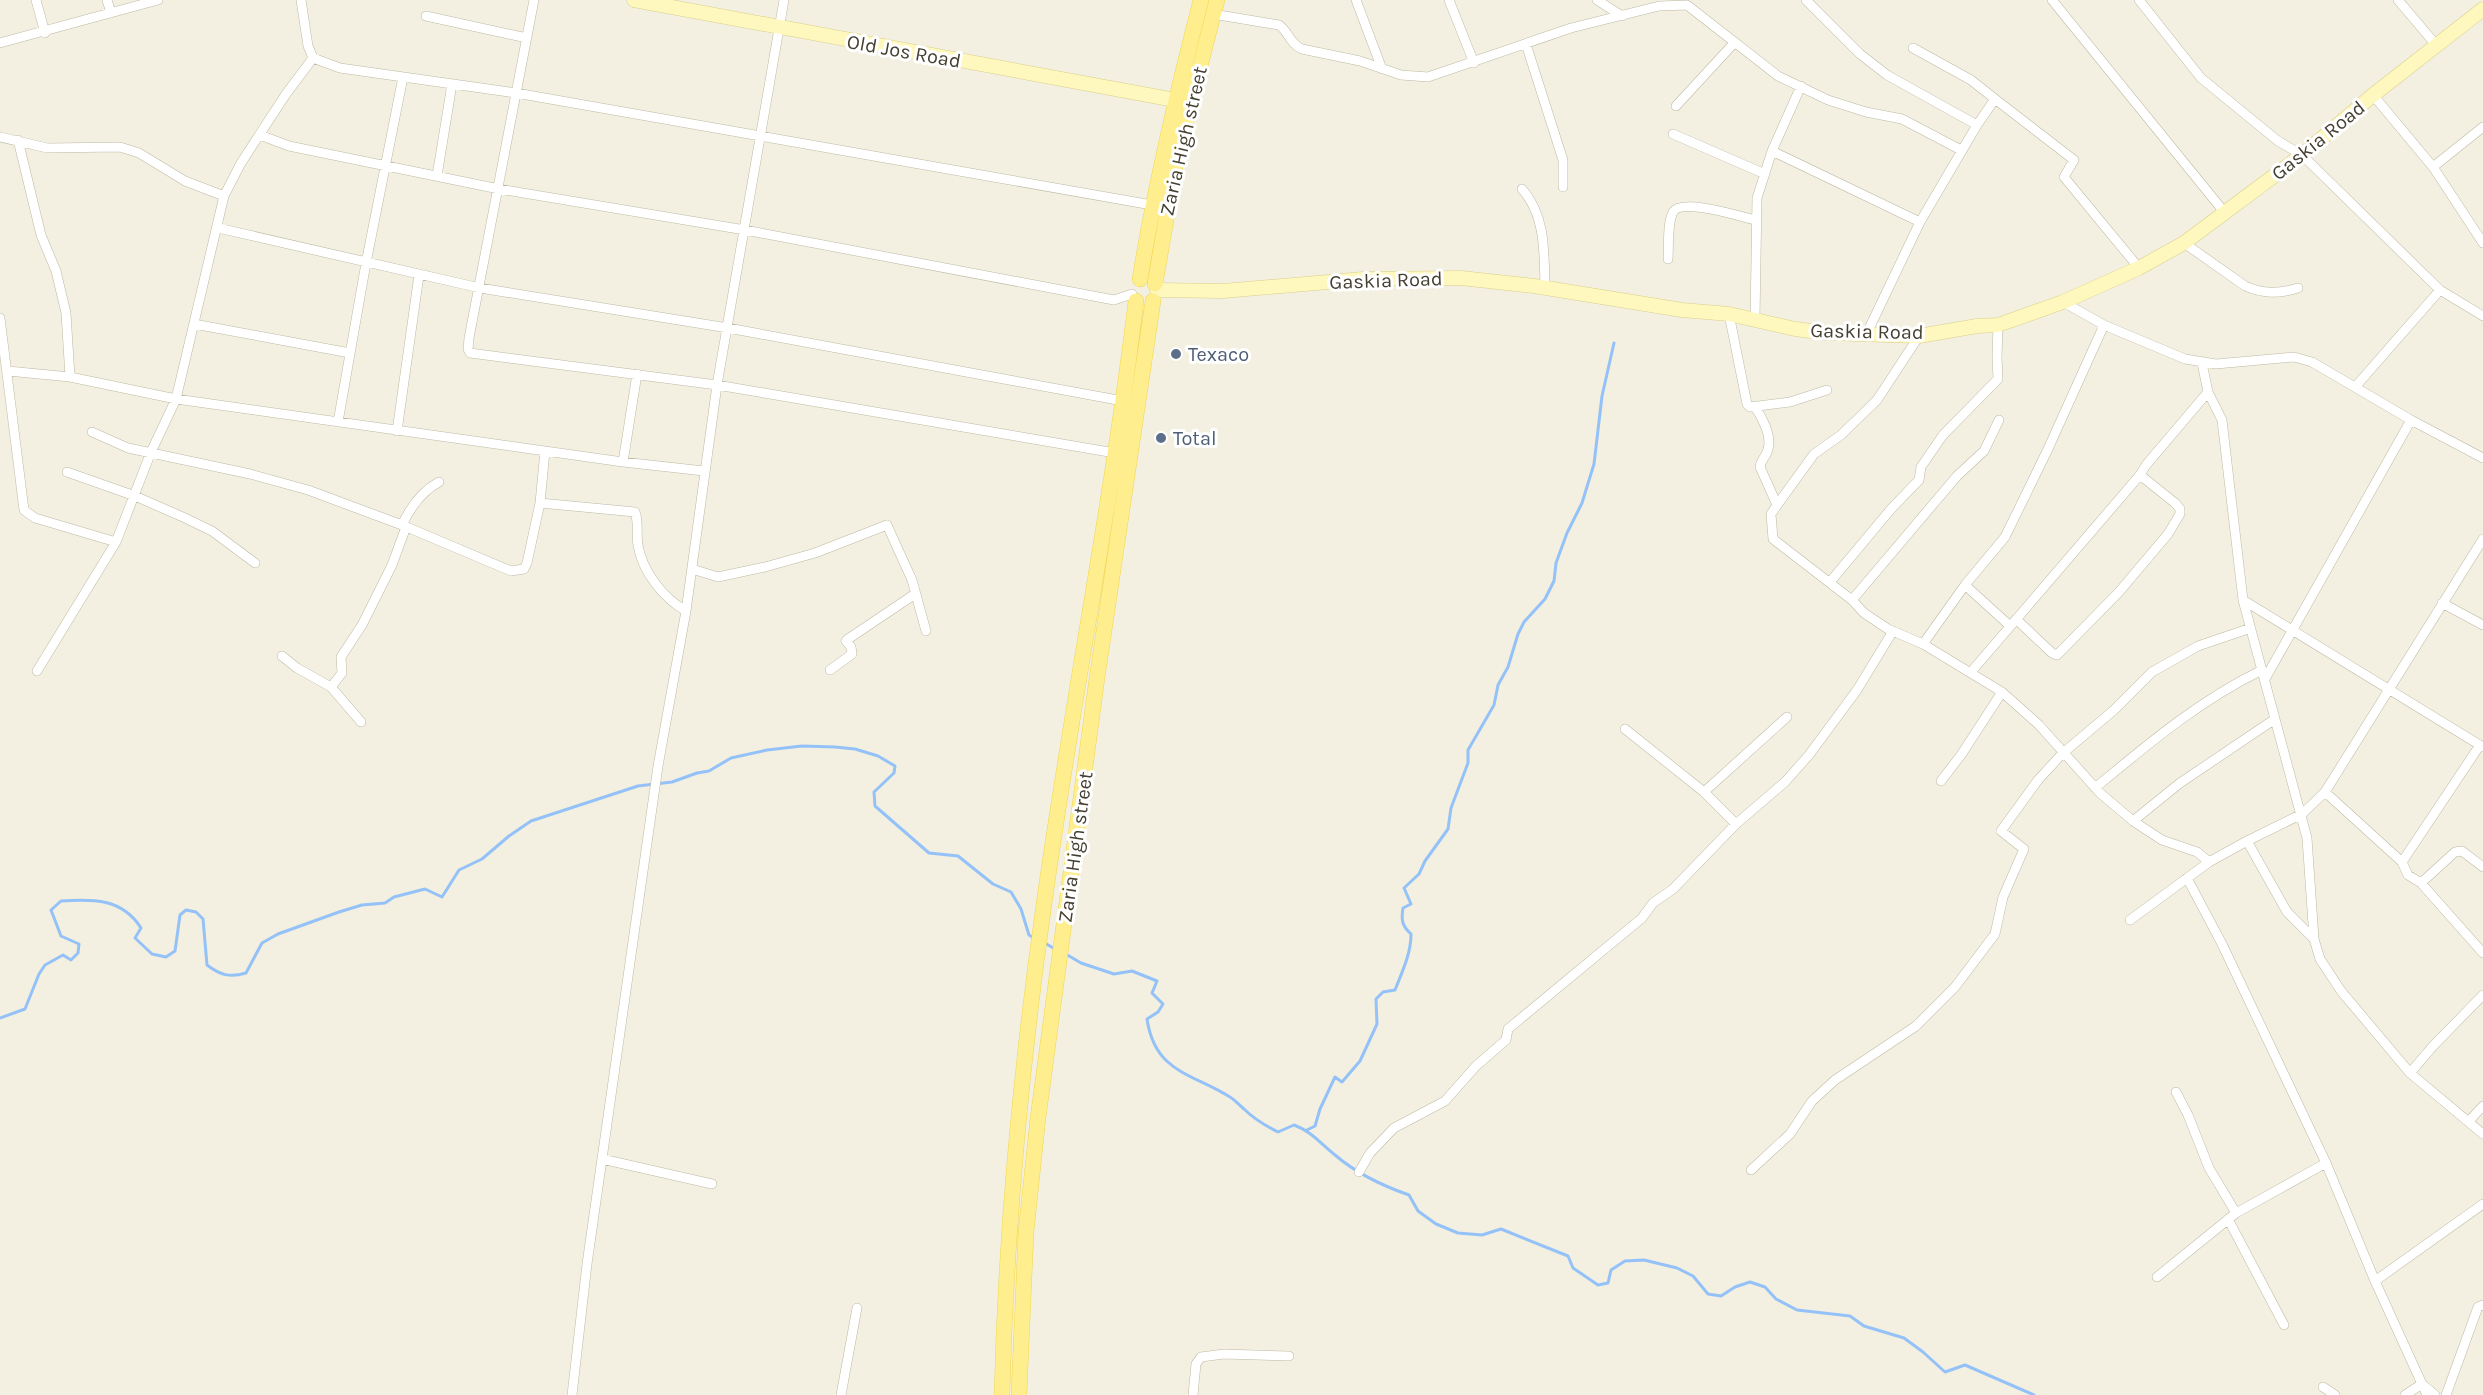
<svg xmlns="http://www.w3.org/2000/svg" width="2483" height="1395" font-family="Karla,sans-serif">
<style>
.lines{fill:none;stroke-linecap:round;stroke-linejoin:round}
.stream{stroke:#94c2f8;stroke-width:3}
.minor-casing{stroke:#beb9a3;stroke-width:10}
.secondary-casing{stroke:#d8cf8a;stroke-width:15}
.primary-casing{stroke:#f0d651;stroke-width:16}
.minor{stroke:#fff;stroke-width:9}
.secondary{stroke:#fff8be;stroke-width:14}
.primary{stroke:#ffee8d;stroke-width:15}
.service-dot{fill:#5c6f8a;stroke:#fff;stroke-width:2}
.labels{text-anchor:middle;stroke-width:6;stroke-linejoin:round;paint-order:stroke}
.street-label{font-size:20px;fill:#443f31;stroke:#fff}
.service-label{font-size:20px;fill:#4e5e75;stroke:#fff;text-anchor:start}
</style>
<rect width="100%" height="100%" fill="#f3f0e1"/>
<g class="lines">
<path class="stream" d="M1043 942 1055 949
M1064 953 1081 963 1114 974 1132 971 1157 981 1152 993 1163 1004 1158 1012 1147 1019C1155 1073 1192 1073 1230 1097 1235 1100 1239 1105 1244 1109 1254 1119 1266 1126 1278 1132L1294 1125C1311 1131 1321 1144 1335 1155 1356 1173 1383 1186 1409 1195L1418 1211 1436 1224 1458 1233 1482 1235 1501 1229 1568 1256 1573 1268 1598 1285 1608 1283 1611 1270 1625 1261 1644 1260 1677 1268 1693 1276 1708 1294 1721 1296 1735 1287 1750 1282 1765 1287 1776 1299 1797 1310 1850 1316 1864 1326 1904 1338 1923 1352 1945 1372 1965 1365 2034 1395
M0 1018 25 1009 39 974 45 965 63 955 71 960 78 953 79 944 61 936 51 910 61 901C93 899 122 898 141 928L135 938 152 954 166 957 175 951 180 915 186 910 196 912 203 919 207 965C220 975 230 978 246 973L262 943 278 934 339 912 362 905 385 903 394 897 425 889 442 897 459 870 482 859 509 836 531 821 638 786 672 782 697 773 709 771 731 758 767 750 802 746 835 747 855 749 878 756 895 766 894 773 874 792 875 806 929 853 958 856 993 884 1011 892 1021 909 1029 935 1034 938
M1307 1130 1315 1126 1320 1109 1335 1077 1342 1082 1360 1061 1377 1024 1376 999 1383 992 1395 990C1402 972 1411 954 1411 934 1402 926 1401 920 1403 908L1411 904 1404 888 1419 874 1425 861 1448 829 1451 808 1468 763V750L1494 705 1498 685 1508 667 1518 634 1524 622 1545 599 1554 581 1556 563 1567 533 1582 503 1594 464 1602 396 1614 343"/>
<defs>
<path id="minor" d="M36 0 45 33
M107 0 111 13
M301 0 308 46 313 58 340 68 516 93 1152 205
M534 0 469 338 468 349 470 353 717 385 1115 453
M1356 0 1382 69
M1449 0 1474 63
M1597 0 1622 16
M1806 0 1860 54 1887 75 1977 125 1920 222 1866 335
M2052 0 2225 213
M2139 0 2201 78 2278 141 2302 155 2440 290 2483 316
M2398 0 2437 46
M1213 14 1279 25C1288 31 1291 45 1302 49L1360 61 1401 75 1428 77 1571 28 1659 6 1687 5 1778 76 1828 100 1866 112 1902 119 1961 150
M426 16 527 38
M0 43 158 0
M1526 44 1563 160V187
M1913 48 1971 80 1995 99 1977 125
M2373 95 2433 167
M1995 99 2074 160 2064 177 2139 268
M1676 106 1735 42
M2483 127 2433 167 2483 243
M1673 134 1765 174
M260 135 289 146 499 189 745 230 1114 300 1132 294
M0 137 47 148 120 147 139 153 185 181 224 196
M18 140 41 235 56 271 66 313 70 377
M1772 151 1920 222
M437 176 452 84
M1522 189C1546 216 1544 253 1545 288
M218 228 480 288 728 328 1123 401
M2184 243 2245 286C2263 294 2279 294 2298 288
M1668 259C1669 246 1667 224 1673 212 1682 198 1739 216 1755 220
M2063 302 2104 325 2185 359 2216 364 2294 357 2312 362 2411 420 2483 458
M1729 314 1747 404 1750 407 1790 402 1827 390
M0 318 24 510 35 518 116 542
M1755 319 1757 198 1772 151 1801 86
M194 324 350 353
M1919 336 1877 400 1841 435 1814 454 1780 501 1771 514 1773 539 1852 600 1864 613 1888 629 1923 644 2002 692 2039 725 2100 793 2133 821 2162 840 2197 852 2209 862
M2202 363 2208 392 2222 420 2243 600 2307 838 2314 939 2320 959 2341 991 2410 1073 2483 1134
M8 371 70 377 176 399 623 462 704 471
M2356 386 2440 290
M1755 407C1762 417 1772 436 1768 449 1767 456 1761 459 1760 467L1777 505
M338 422 366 263 403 77
M397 431 419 275
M92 432 128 448 250 474 308 490 402 525 511 571 524 569 527 563 540 503 545 451
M623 462 637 374
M67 472 135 496 185 518 212 531 255 563
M540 503 635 512C639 522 636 534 638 545 642 571 663 598 686 611
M402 525C410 508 422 491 439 482
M692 569 718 577 765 567 815 553 887 525 912 580 926 631
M1830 582 1891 509 1919 480 1921 467 1943 435 1998 379 1997 358 1998 325
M1965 585 2009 625
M1852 600 1957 476 1984 451 1999 420
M2243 600 2483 747
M2442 603 2483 625
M2016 619 2052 653 2057 655 2119 592 2168 534 2180 514V509L2175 503 2140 475
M1923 644 1965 585 2005 537 2048 449 2104 325
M282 656 297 668 331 687 342 673 341 657 362 625 392 565 406 527
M830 670 852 654 851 647 846 641 848 639 915 594
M37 671 116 542 151 452 176 399 224 196 241 163 286 94 313 58
M1971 672 2140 475 2146 465 2208 392
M2265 679 2411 420
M331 687 361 722
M1625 729 1704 792 1736 824
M1941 781 1961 755 2002 692
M2095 788C2148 744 2200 700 2262 670
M1704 792 1787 717
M2325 792 2402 862 2408 875 2421 883 2483 953
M2133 821 2180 783 2275 719
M2247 841 2287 912 2314 939
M2402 862 2480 745
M2187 878 2222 944 2326 1163 2375 1281 2427 1395
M2421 883 2455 852 2462 851 2483 867
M2130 920 2209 862 2247 841 2302 814 2325 792 2483 539
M2410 1073 2433 1046 2483 995
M2176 1092 2188 1115 2209 1168 2236 1213
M2469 1121 2483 1106
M602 1159 712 1184
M1751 1170 1790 1134 1812 1101 1835 1080 1916 1026 1955 987 1995 934 2003 897 2024 849 2001 831 2038 780 2063 753 2114 710 2152 672 2198 646 2251 628
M1359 1172 1370 1153 1394 1128 1445 1101 1476 1066 1506 1040 1508 1029 1642 918 1653 903 1673 889 1736 824 1785 782 1809 755 1857 690 1893 631
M2228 1219 2284 1325
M2157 1277 2236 1213 2326 1163
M2375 1281 2483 1204
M2323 1387 2335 1395
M572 1395 587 1264 658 766 686 611 717 385 784 0
M841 1395 857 1308
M1193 1395 1196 1364 1201 1357 1224 1354 1289 1356
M2405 1395 2422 1384 2435 1395
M2446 1395 2478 1307 2483 1305"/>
<path id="secondary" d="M634 0 1175 100
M1157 290 1223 291 1363 279 1461 278 1534 286 1682 310 1729 314 1795 329 1827 333 1919 336 1977 326 1998 325 2063 302 2139 268 2184 243 2302 155 2373 95 2483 9"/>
<path id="primary" d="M1140 279C1155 185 1177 93 1201 0
M1155 284 1177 156 1217 0
M1002 1395C1006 1231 1021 1067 1044 904 1072 702 1112 503 1136 301
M1019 1395 1026 1232 1038 1118 1097 678 1153 301"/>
</defs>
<use href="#minor" class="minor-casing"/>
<use href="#secondary" class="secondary-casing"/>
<use href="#primary" class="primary-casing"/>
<use href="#minor" class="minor"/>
<use href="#secondary" class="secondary"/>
<use href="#primary" class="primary"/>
</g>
<g class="service-dot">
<circle cx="1176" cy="354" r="6"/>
<circle cx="1161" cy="438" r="6"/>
</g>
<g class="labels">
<g class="street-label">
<text transform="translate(904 51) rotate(10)" y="7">Old Jos Road</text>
<text transform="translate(2318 140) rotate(-39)" y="7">Gaskia Road</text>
<text transform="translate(1183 141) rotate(-77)" y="7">Zaria High street</text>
<text transform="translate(1386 280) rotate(-2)" y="7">Gaskia Road</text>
<text transform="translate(1867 331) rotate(1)" y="7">Gaskia Road</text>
<text transform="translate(1075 847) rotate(-82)" y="7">Zaria High street</text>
</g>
<g class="service-label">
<text x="1188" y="361">Texaco</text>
<text x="1173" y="445">Total</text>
</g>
</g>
</svg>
